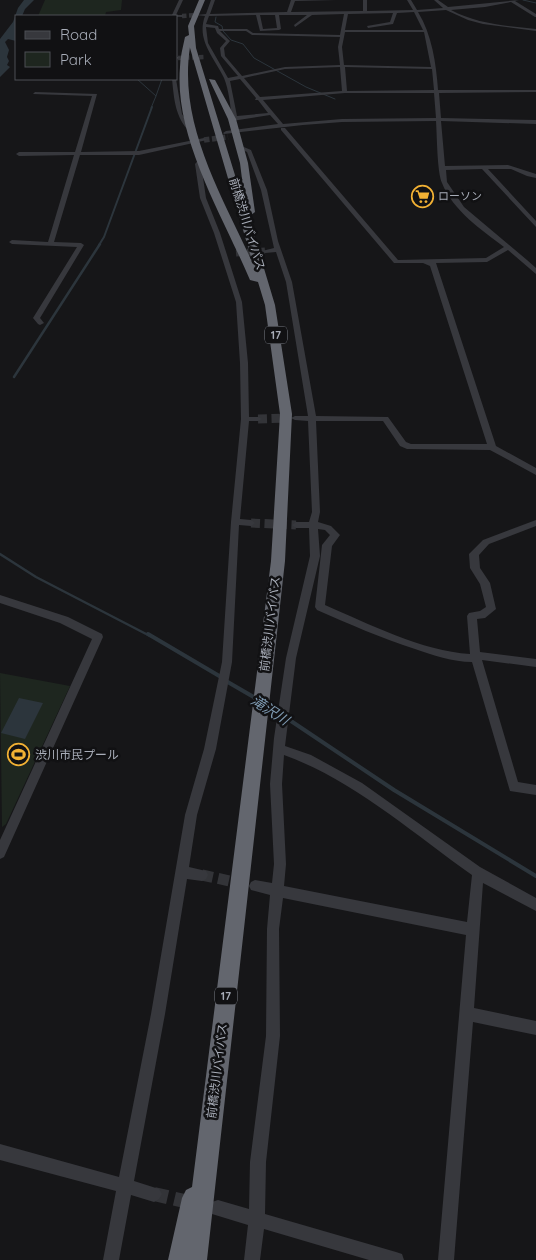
<svg xmlns="http://www.w3.org/2000/svg" width="536" height="1260" font-family="Quicksand,'Noto Sans JP',sans-serif">
<style>
.green{fill:#1e261f}
.water{fill:#2c353c}
.lines{fill:none;stroke-linecap:round;stroke-linejoin:round}
.stream-far3{stroke:#2c353c;stroke-width:1}
.stream-far2{stroke:#2c353c;stroke-width:2}
.stream-far1{stroke:#2c353c;stroke-width:2.5}
.stream{stroke:#2c353c;stroke-width:4}
.minor-tunnel-far5{stroke:#333438;stroke-width:4.5;stroke-dasharray:4.5 2.5;stroke-linecap:butt}
.minor-tunnel-far4{stroke:#333438;stroke-width:5.5;stroke-dasharray:5.5 2.5;stroke-linecap:butt}
.minor-tunnel-far3{stroke:#333438;stroke-width:7;stroke-dasharray:7 4;stroke-linecap:butt}
.minor-tunnel-far2{stroke:#333438;stroke-width:9;stroke-dasharray:9 4.5;stroke-linecap:butt}
.minor-tunnel-far1{stroke:#333438;stroke-width:11;stroke-dasharray:11 5.5;stroke-linecap:butt}
.minor-tunnel{stroke:#333438;stroke-width:14;stroke-dasharray:14 7;stroke-linecap:butt}
.minor{fill:#37383d;fill-rule:evenodd}
.highway{fill:#63666e;fill-rule:evenodd}
.labels{text-anchor:middle;stroke-width:5;stroke-linejoin:round;paint-order:stroke}
.far-poi-label{font-size:11px;fill:#a8adb8;stroke:#111113;text-anchor:start}
.shield{fill:#111113;stroke:#7b7e86;stroke-width:1}
.shield-label{font-size:11px;font-weight:bold;fill:#a8adb8}
.street-label{font-size:12px;fill:#a8adb8;stroke:#111113}
.poi-label{font-size:12px;fill:#a8adb8;stroke:#111113;text-anchor:start}
.water-label{font-size:14px;font-style:italic;fill:#7f9bb3;stroke:#111113}
</style>
<rect width="100%" height="100%" fill="#161618"/>
<path class="green" d="M45 0H122L121 10 106 12 105 16H38Z
M0 673 70 686 6 824 2 827Z"/>
<path class="water" d="M24 0H34L25 9 22 16H16V41L8 39 5 42 9 50 7 57 9 61 7 65 10 67 0 77V39L13 22 18 8Z
M19 698 43 703 25 739 1 733Z"/>
<g class="lines">
<path class="stream-far3" d="M523 0 536 3
M216 17 215 22 222 26 223 31 231 40 243 44 254 58 306 87 335 99
M137 79 156 96 151 108
M156 96 162 79"/>
<path class="stream-far2" d="M99 245 104 237 152 107"/>
<path class="stream-far1" d="M14 377 100 244
M0 554 36 577 150 636"/>
<path class="stream" d="M148 634 221 677
M226 681 257 699
M266 705 280 714
M285 717 394 790 536 876"/>
<path class="minor-tunnel-far5" d="M182 16 198 15
M178 58 205 57"/>
<path class="minor-tunnel-far4" d="M204 140 228 137"/>
<path class="minor-tunnel-far3" d="M236 253 265 251"/>
<path class="minor-tunnel-far2" d="M258 419 291 418
M251 523 296 525"/>
<path class="minor-tunnel-far1" d="M202 875 244 884"/>
<path class="minor-tunnel" d="M154 1194 193 1203"/>
<path class="minor" d="M179 0H183L176 15H183V17L130 16 172 15Z
M211 0H215L210 14 287 12 291 0H336L295 1 291 12 363 11V0H367V11L413 10 407 0H411L417 10 443 8 434 0H438L448 7 519 0 515 1 536 14V17H535L511 2 485 7 451 10C477 24 507 26 536 29V31L483 24 468 20 446 10 418 12C432 35 436 63 438 90H536V92L439 93 441 118 536 120V124L441 121 445 166 508 165 536 174V178L527 176 511 169H488L536 221V227L482 169 446 170 447 182 464 207 527 260 536 268V274L508 250 487 262 436 263 496 446 536 468V475L490 450 407 449 400 446 383 421H316L320 512 318 522 331 526 340 535 332 546 325 605C369 624 422 651 470 654L467 616 469 613 480 611 486 607 480 584 470 568 469 554 483 540 536 520V526L489 544 479 555 480 568 490 583 496 609 485 618 477 619 480 652 536 659V667L482 660 518 782 536 785V795L510 791 472 662C453 662 432 655 415 649 381 638 349 624 317 610L315 607 322 545 330 535 325 530 318 529 320 556 296 658 285 746 311 755 362 783 480 867 536 898V911L483 883 474 1008 536 1021V1035L473 1022 454 1260H438L466 935 283 898 279 929 280 1036 266 1162 265 1214 396 1252 402 1254 404 1260H369L264 1229 260 1260H244L248 1225 212 1214 210 1208 212 1202 218 1200 249 1209 250 1162 266 1036 267 929 270 895 251 890 249 886 251 882 255 880 272 883 274 864 270 784 274 738 286 658 310 556 309 528H296L292 525 296 522H309L312 512 308 421 295 420 291 418 295 416H308L286 282 276 252 265 253 262 251 274 248 261 190 247 152 236 147 239 145 251 150 267 190 278 241 292 282 316 416 388 417 406 442 411 444H487L430 266 423 263H394L281 130V128H285L398 260 486 258 504 247C482 230 453 211 442 183 437 172 437 135 436 121L342 122 303 125 224 134 223 133 226 131 278 124 270 115 232 121 229 119 232 117C230 105 229 90 224 78 214 57 196 40 205 16L196 15 206 14ZM414 12 423 30H345L348 14 393 13 390 22 367 26 368 28 393 24 397 13ZM344 14 340 35 253 33 247 29H219L218 26 206 24 209 16 256 15 260 31 279 30 281 29 279 15H307L294 25 295 27 312 15ZM260 15H275L277 28 263 29ZM206 27 215 28 217 33 226 41 220 48 221 56 238 76 228 78 208 43ZM220 31H246L252 35 340 37 338 47 340 65 285 67 242 76 225 56 224 48 230 41ZM345 32H424L431 67 344 65 342 47ZM340 67 342 91 260 97 244 78 285 69ZM345 67 432 69 434 90 347 91ZM240 79 256 98 255 100H258L268 113 237 116 230 81ZM345 93H434L436 118 342 119 283 124 263 100ZM284 755C355 781 411 832 472 875L467 922 284 886 286 864 282 784Z
M176 57H180V58L176 59Z
M172 79H176L182 114 194 132H190C175 118 174 98 172 79Z
M35 92 97 94 81 152 139 151 204 138 207 140 139 155H80L54 242 81 243 84 245 40 318 44 323 40 325 38 324 33 318 77 247 12 244 9 242 12 240 48 242 74 155 19 156 16 154 19 152H75L92 96 33 94Z
M202 156 205 158 201 164 206 198 220 233 242 302 248 363 249 417H258L262 419 258 421H249L240 519 251 520 255 523 251 526 239 525 232 662 216 749 197 815 189 867 206 871 208 875 206 879 202 881 187 879 165 1014 134 1181 159 1189 162 1194 159 1199 154 1202 131 1195 119 1260H103L116 1191 0 1160V1144L119 1177 151 1014 185 815 204 749 222 662 231 522 241 419 240 363 236 302 214 233 200 198 195 164Z
M0 595 68 617 102 634 103 637 4 857 0 859V840L92 639 60 623 0 603Z"/>
<path class="highway" d="M199 0H205L194 26 196 48 246 211 240 163 228 119 209 79 215 80 236 119 248 163 255 212 251 215 247 212 275 305 292 414 285 561 207 1260H168L182 1198 186 1190 192 1187 271 561 280 414 265 305 258 282 250 280C223 216 174 138 180 67 180 57 183 47 185 37L189 35 188 26ZM190 47V48L253 264C222 195 178 125 190 47Z"/>
</g>
<defs>
<symbol id="supermarket-ring" viewBox="-11 -11 22 22"><circle r="9.5" fill="#111113" stroke="#f2b134" stroke-width="1.5"/><path d="M-6-5.5h2.5l.6 2H6L4.5 2H-2.5L-4.4-4H-6ZM-1.5 3.2a1.3 1.3 0 1 0 .1 0ZM3 3.2a1.3 1.3 0 1 0 .1 0Z" fill="#f2b134"/></symbol>
<symbol id="stadium-ring" viewBox="-11 -11 22 22"><circle r="9.5" fill="#111113" stroke="#f2b134" stroke-width="1.5"/><path d="M0-5a6.5 5 0 1 0 0 10a6.5 5 0 1 0 0-10ZM-3.5-1.8h7v3.6h-7Z" fill="#f2b134"/></symbol>
</defs>
<g fill-rule="evenodd">
<use href="#supermarket-ring" x="410" y="184" width="25" height="25"/>
<use href="#stadium-ring" x="6" y="742" width="25" height="25"/>
</g>
<g class="labels">
<g class="far-poi-label">
<text x="438" y="200">ローソン</text>
</g>
<g class="shield">
<rect x="265" y="326.5" width="22" height="17" rx="4"/>
<rect x="215" y="987.5" width="22" height="17" rx="4"/>
</g>
<g class="shield-label">
<text x="276" y="339">17</text>
<text x="226" y="1000">17</text>
</g>
<g class="street-label">
<text transform="translate(247 224) rotate(73)" y="4">前橋渋川バイパス</text>
<text transform="translate(270 624) rotate(-83)" y="4">前橋渋川バイパス</text>
<text transform="translate(217 1071) rotate(-83)" y="4">前橋渋川バイパス</text>
</g>
<g class="poi-label">
<text x="35" y="759">渋川市民プール</text>
</g>
<g class="water-label">
<text transform="translate(270 710) rotate(33)" y="5">滝沢川</text>
</g>
</g>
<rect x="15" y="15" width="162" height="65" fill="#111113" stroke="#4d4f55"/>
<rect x="25" y="31" width="25" height="8" fill="#37383d" stroke="#4d4f55"/>
<text x="60" y="40" font-size="15" fill="#a8adb8">Road</text>
<rect x="25" y="52" width="25" height="15" fill="#1e261f" stroke="#4d4f55"/>
<text x="60" y="65" font-size="15" fill="#a8adb8">Park</text>
</svg>
